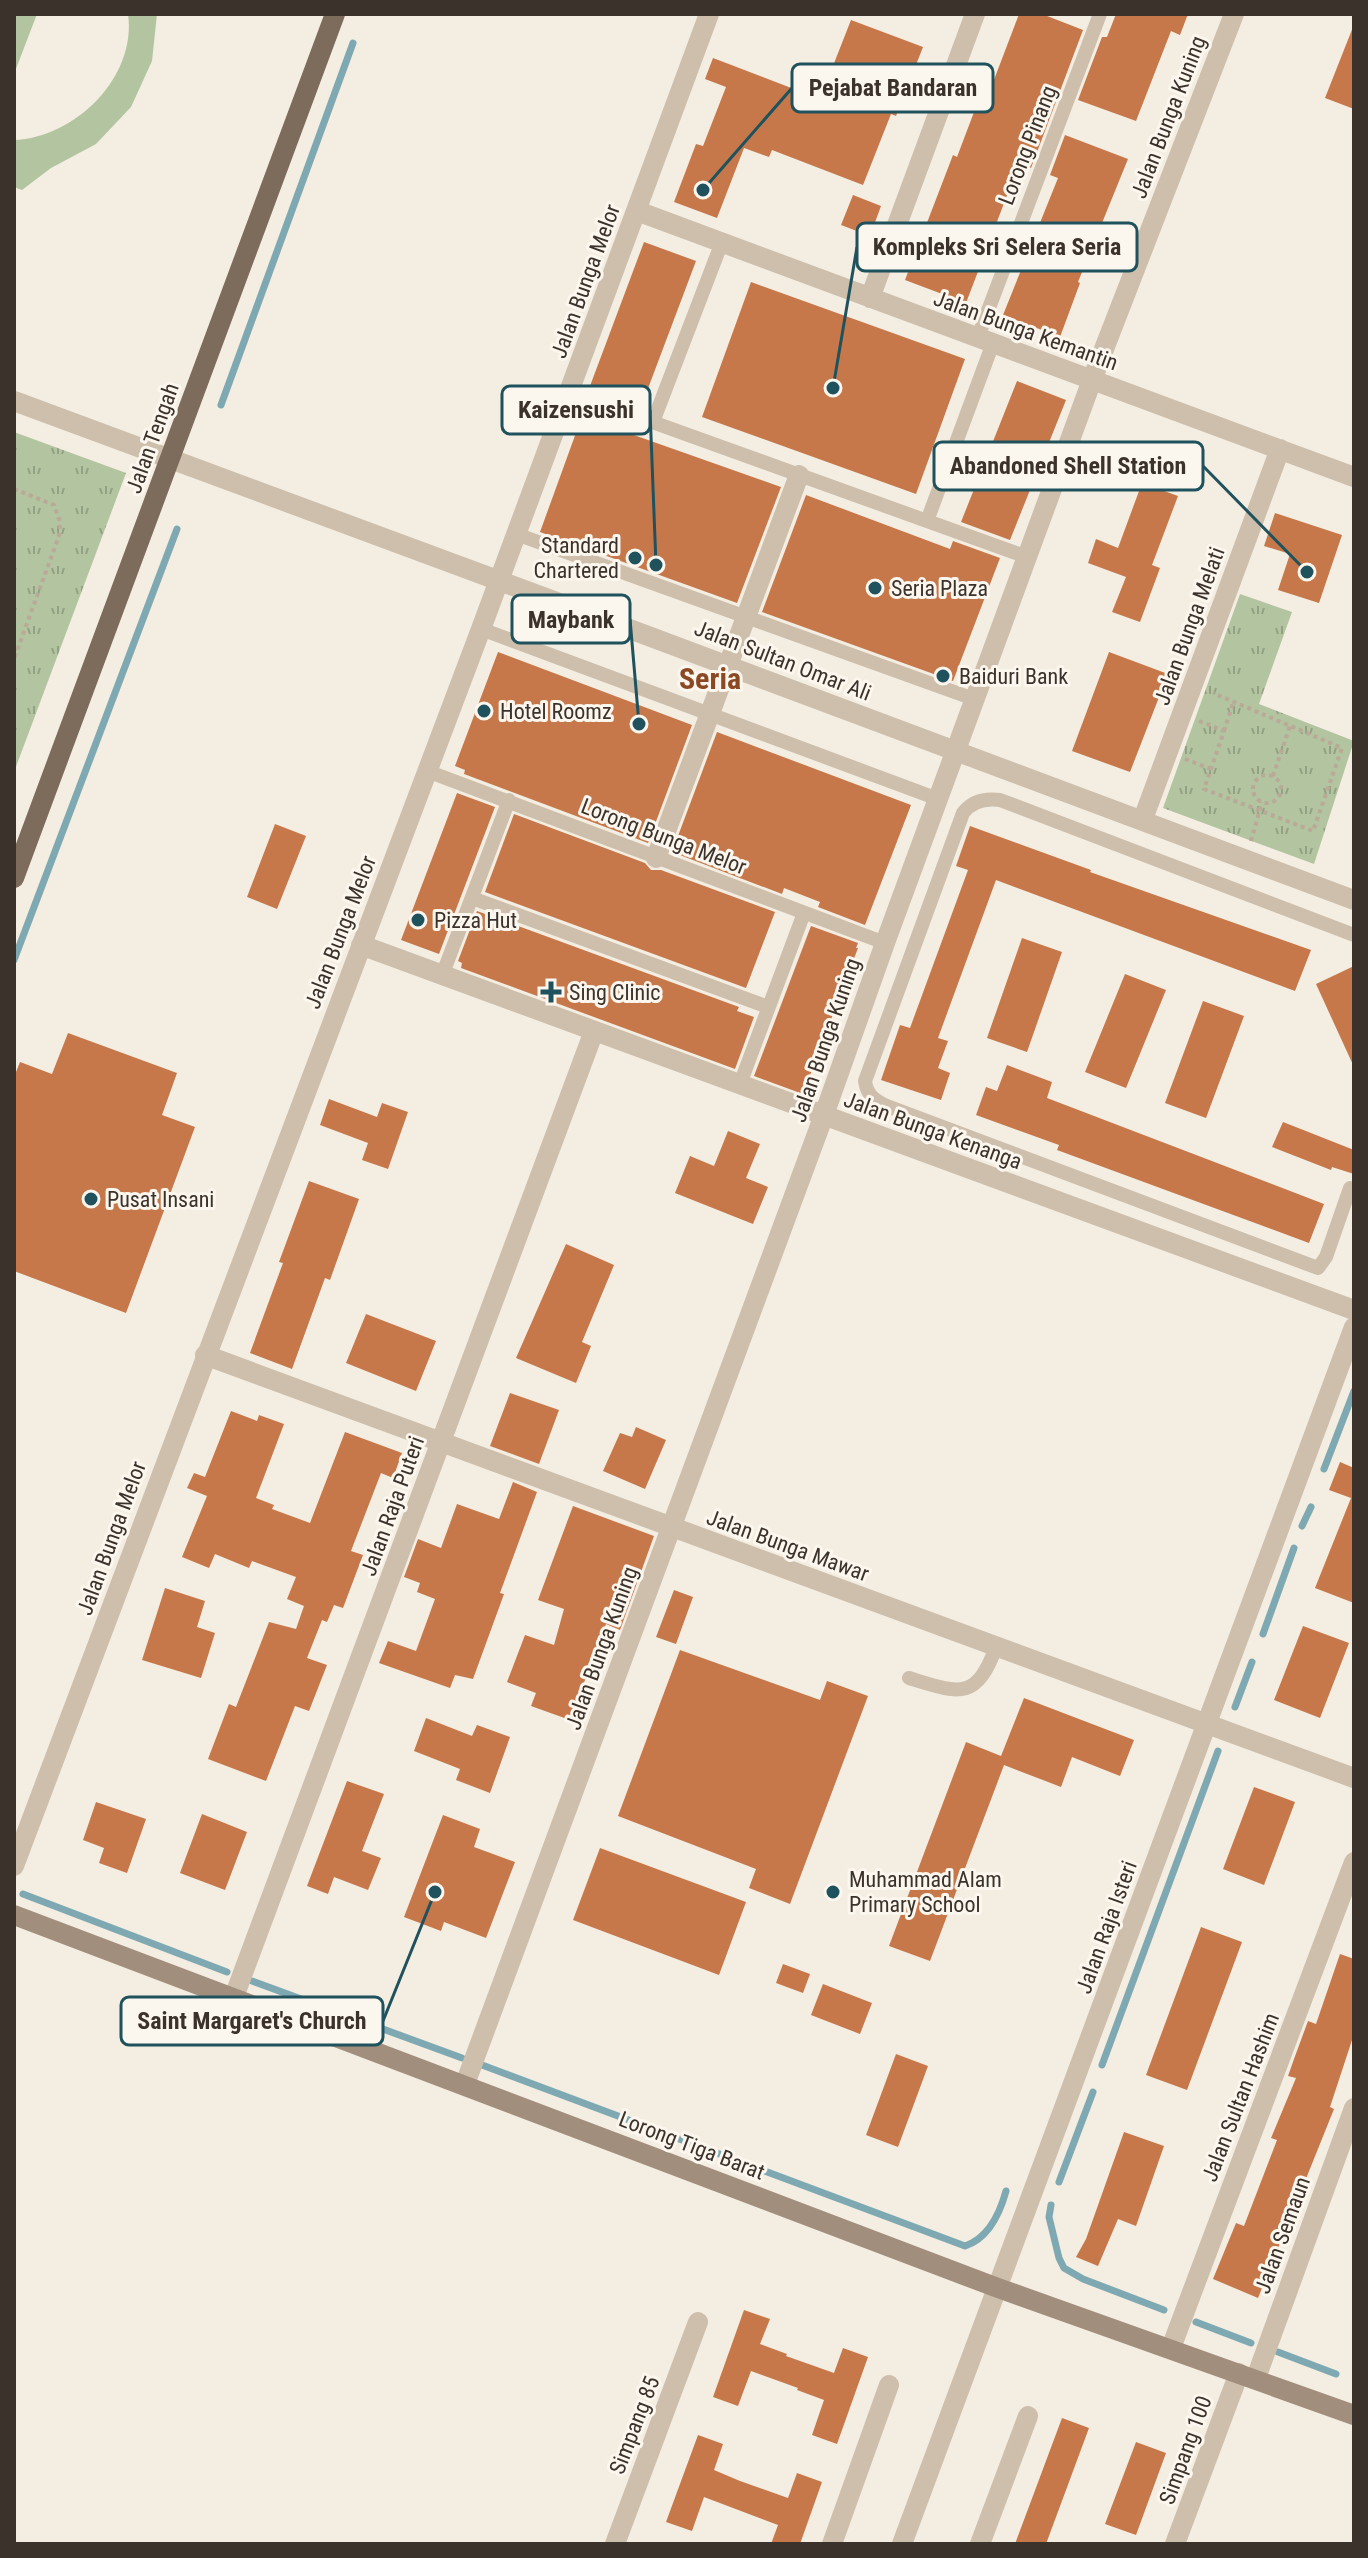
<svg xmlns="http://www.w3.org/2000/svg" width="1368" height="2558" font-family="'Roboto Condensed',sans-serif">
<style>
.park{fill:url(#park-tufts)}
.garden{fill:#b3c4a0}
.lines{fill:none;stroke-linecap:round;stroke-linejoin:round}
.stream{stroke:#7fa9b2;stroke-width:7}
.building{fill:#c7784b}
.path{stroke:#b9a996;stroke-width:4;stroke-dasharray:4 4;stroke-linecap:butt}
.service{stroke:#cdbfac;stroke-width:14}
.pedestrian{stroke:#cdbfac;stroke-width:20}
.minor{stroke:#cdbfac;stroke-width:20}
.secondary{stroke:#a18e7d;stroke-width:20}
.primary{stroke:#7d6b5c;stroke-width:20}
.poi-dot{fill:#1f525d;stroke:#fbf6ee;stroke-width:3}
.labels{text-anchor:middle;stroke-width:6;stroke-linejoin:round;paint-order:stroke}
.street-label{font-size:22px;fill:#3b322b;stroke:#fbf6ee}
.poi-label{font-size:22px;fill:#3b322b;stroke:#fbf6ee;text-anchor:start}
.district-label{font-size:30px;font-weight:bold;fill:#8b4822;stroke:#fbf6ee}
.leader{fill:none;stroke:#1f525d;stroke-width:3}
.callout-dot{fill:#1f525d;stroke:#fbf6ee;stroke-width:3}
.callout{fill:#fbf6ee;stroke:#1f525d;stroke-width:3}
.callout-label{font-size:24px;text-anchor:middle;font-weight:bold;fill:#3b322b}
</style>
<defs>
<pattern id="park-tufts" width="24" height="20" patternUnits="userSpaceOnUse" patternTransform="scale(2)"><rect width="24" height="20" fill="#b3c4a0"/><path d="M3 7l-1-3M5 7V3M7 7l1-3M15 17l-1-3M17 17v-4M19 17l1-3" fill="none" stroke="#93a083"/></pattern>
</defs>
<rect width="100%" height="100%" fill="#f4ede1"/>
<path class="park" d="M14 432 126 473 14 772Z
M1240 594 1292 612 1259 704 1354 741 1314 864 1163 808Z"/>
<path class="garden" d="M14 14H37L14 74Z
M128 14H157L152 61 131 107 96 144 51 168 22 190 14 187V140C75 138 137 77 128 14Z"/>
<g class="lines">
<path class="stream" d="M221 405 353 43
M14 960 177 529
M1324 1469 1354 1391
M1302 1526 1311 1507
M1263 1634 1294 1548
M1235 1707 1252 1662
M23 1894 227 1972
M252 1981 462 2058
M482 2065 965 2246C989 2238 1000 2213 1006 2191
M1102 2065 1218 1751
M1059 2182 1093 2092
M1051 2205 1049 2217 1059 2258 1064 2268 1083 2279 1164 2310
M1196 2322 1251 2343
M1278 2352 1336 2374"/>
</g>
<path class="building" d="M1019 14H1042L1083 30 1031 168 1019 164 966 303 905 280 953 155 957 157 985 83 992 85Z
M1116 14H1188L1180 35 1171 31 1136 121 1078 100 1102 37H1107Z
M851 20 923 47 896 116 891 114 863 185 772 150 769 157 744 148 717 218 674 202 696 144 703 146 726 87 705 79 713 58 820 99Z
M1353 27 1354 28V109L1325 98Z
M1065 135 1128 159 1078 282 1080 283 1060 337 1003 315 1058 178 1050 175Z
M853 195 881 206 870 236 841 225Z
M644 242 696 261 641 407 591 389 590 386Z
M751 282 965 359 916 494 702 417Z
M1017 381 1066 400 1010 540 961 522Z
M585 408 634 426 631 434 781 487 737 603 540 532Z
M1142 483 1178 496 1152 565 1160 568 1140 622 1112 612 1126 577 1088 563 1096 539 1118 548Z
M806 495 950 549 953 541 1000 558 953 681 762 612Z
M1275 513 1342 535 1319 603 1278 590 1290 554 1264 546Z
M498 652 692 725 648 843 464 774 465 770 455 766Z
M1109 652 1168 674 1130 772 1072 751Z
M717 732 911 805 865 925 818 907 820 902 784 888 782 894 672 852Z
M457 793 495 807 439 954 401 940Z
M514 814 645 863 651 870H661L775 912 746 988 485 892Z
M275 824 306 836 277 909 247 897Z
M970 826 1091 870 1090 872 1311 950 1295 991 996 880 938 1038 948 1041 938 1068 950 1073 941 1100 881 1080 900 1025 910 1028 968 870 956 866Z
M477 911 739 1007 737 1011 754 1017 735 1069 461 968 462 963 458 961Z
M811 926 858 943 856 948H858L803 1094 754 1076Z
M1022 938 1062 952 1027 1052 987 1038Z
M1354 966V1067L1316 984Z
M1125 974 1166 990 1126 1088 1085 1072Z
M1203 1001 1244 1016 1206 1118 1165 1103Z
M68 1033 177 1073 162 1115 195 1127 126 1313 14 1271V1077L20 1062 52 1074Z
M1007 1065 1052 1082 1047 1098 1324 1204 1309 1243 1057 1150 1059 1145 976 1115 986 1087 997 1091Z
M329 1099 377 1117 382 1103 408 1112 388 1169 362 1160 368 1143 320 1125Z
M1283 1122 1354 1150V1174L1332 1167 1331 1170 1272 1147Z
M728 1131 760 1144 746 1178 768 1187 753 1224 675 1193 690 1156 714 1166Z
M309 1181 359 1199 330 1280 325 1278 292 1369 250 1353 283 1263 279 1262Z
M566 1244 614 1265 582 1342 591 1346 576 1383 516 1358Z
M366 1314 436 1341 416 1391 346 1363Z
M510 1393 559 1410 539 1464 490 1446Z
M231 1411 257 1421 259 1415 284 1424 256 1498 274 1505 272 1509 310 1523 345 1432 402 1453 393 1478 381 1473 351 1551 363 1555 343 1608 334 1605 327 1622 322 1620 307 1658 327 1665 309 1711 295 1706 266 1781 208 1759 229 1704 236 1707 269 1622 296 1629 304 1606 287 1599 296 1577 252 1561 249 1568 215 1554 209 1568 182 1557 207 1496 187 1488 194 1473 205 1477Z
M636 1427 666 1440 645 1489 603 1471 620 1433 632 1437Z
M1340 1462 1354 1468V1603L1315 1588 1351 1498 1329 1490Z
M513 1482 537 1492 500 1593 504 1594 473 1679 455 1675 450 1688 379 1663 388 1641 416 1651 435 1599 417 1592 420 1583 404 1577 418 1539 441 1548 457 1504 499 1519Z
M573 1506 654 1536 620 1630 606 1624 570 1720 531 1706 536 1693 507 1682 525 1635 554 1645 564 1609 538 1600Z
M165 1588 205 1601 197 1627 215 1633 201 1678 142 1660Z
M674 1590 693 1597 676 1644 656 1637Z
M1303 1626 1349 1643 1320 1718 1274 1700Z
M680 1650 820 1700 827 1681 868 1696 790 1904 749 1888 756 1869 618 1816Z
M1024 1698 1134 1740 1120 1776 1072 1757 1061 1787 1004 1765 930 1961 889 1946 966 1742 1001 1756Z
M426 1718 472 1736 477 1725 510 1737 490 1793 456 1780 460 1769 414 1751Z
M347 1781 384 1794 362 1851 381 1858 368 1890 334 1877 328 1894 307 1886Z
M1254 1787 1295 1802 1264 1885 1223 1869Z
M96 1802 146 1819 127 1873 99 1863 104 1848 83 1840Z
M202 1814 247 1832 225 1890 180 1873Z
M443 1815 480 1829 474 1847 515 1862 486 1938 444 1922 441 1931 404 1917Z
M600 1848 746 1902 719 1975 573 1920Z
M1201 1927 1242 1942 1187 2090 1146 2075Z
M1340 1954 1354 1959V2034L1330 2107 1334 2109 1258 2298 1213 2279 1236 2223 1244 2226 1277 2140 1271 2138 1296 2078 1288 2076 1294 2059 1308 2021 1316 2024Z
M783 1964 810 1974 803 1993 776 1983Z
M823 1984 872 2003 860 2034 811 2015Z
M896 2054 928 2066 898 2147 866 2135Z
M1124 2132 1164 2146 1136 2226 1118 2219 1098 2266 1076 2257 1086 2239Z
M744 2310 770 2319 760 2344 787 2354 786 2356 834 2373 843 2348 868 2357 837 2444 812 2435 824 2400 797 2390 798 2388 751 2371 738 2406 713 2397Z
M1062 2418 1089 2428 1046 2544H1015Z
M698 2435 723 2444 714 2470 740 2481 788 2498 797 2473 822 2482 800 2544H771L778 2525 704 2497 692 2531 666 2522Z
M1136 2442 1166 2453 1136 2535 1105 2524Z"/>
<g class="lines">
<path class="path" d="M14 489 54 505 60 522 59 536 14 659
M1199 721 1224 731 1204 789 1313 831 1342 748 1213 693
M1224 731 1233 703
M1185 759 1211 769
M1253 789a14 14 0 1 1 28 0a14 14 0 1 1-28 0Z
M1273 776 1290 726
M1251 841 1262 802"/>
<path class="service" d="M978 337 1100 14
M569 392 1027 557
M653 422 722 242
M927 521 993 343
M516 534 974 699
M481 629 938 799
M427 771 885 943
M472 898 768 1007
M443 973 509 800
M740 1084 804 913
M1350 1188 1326 1257 1318 1268 887 1106C874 1100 867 1095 865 1081L963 813C972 801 985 798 1000 800L1354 935
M909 1678C958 1693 976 1702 996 1647"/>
<path class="pedestrian" d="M656 858 799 475"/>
<path class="minor" d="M637 211 1354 477
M870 298 975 14
M14 401C461 567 908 731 1354 900
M1143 819 1280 449
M361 945 1354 1310
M205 1355 1354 1778
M14 1866 481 629 709 14
M234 1997 594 1031
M465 2084 824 1115 885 943 1092 380 1234 14
M1171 2348 1354 1862
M1256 2378 1354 2108
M615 2544 698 2322
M832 2544 889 2385
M902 2544 1354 1327
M980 2544 1028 2416
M1175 2544 1239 2373"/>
<path class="secondary" d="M14 1915 998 2288 1354 2415"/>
<path class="primary" d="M14 878 335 14"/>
</g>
<g class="poi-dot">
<circle cx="635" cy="558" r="8"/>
<circle cx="875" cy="588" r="8"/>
<circle cx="943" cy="676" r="8"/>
<circle cx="484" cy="711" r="8"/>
<circle cx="418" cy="920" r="8"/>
<path d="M547 980h8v8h8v8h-8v8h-8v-8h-8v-8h8z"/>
<circle cx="91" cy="1199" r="8"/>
<circle cx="833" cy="1892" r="8"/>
</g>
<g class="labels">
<g class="street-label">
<text transform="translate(1168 117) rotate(-69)" y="8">Jalan Bunga Kuning</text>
<text transform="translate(1027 145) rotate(-69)" y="8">Lorong Pinang</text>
<text transform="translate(585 281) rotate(-70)" y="8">Jalan Bunga Melor</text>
<text transform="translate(1026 330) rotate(20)" y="8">Jalan Bunga Kemantin</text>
<text transform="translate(152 438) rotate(-70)" y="8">Jalan Tengah</text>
<text transform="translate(1189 626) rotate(-70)" y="8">Jalan Bunga Melati</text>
<text transform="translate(783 660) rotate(21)" y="8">Jalan Sultan Omar Ali</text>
<text transform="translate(664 836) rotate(21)" y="8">Lorong Bunga Melor</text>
<text transform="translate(340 932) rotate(-69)" y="8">Jalan Bunga Melor</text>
<text transform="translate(825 1040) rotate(-71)" y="8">Jalan Bunga Kuning</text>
<text transform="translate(933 1130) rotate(20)" y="8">Jalan Bunga Kenanga</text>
<text transform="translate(392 1506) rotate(-70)" y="8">Jalan Raja Puteri</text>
<text transform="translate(111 1538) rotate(-70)" y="8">Jalan Bunga Melor</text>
<text transform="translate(788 1545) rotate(20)" y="8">Jalan Bunga Mawar</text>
<text transform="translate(601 1648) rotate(-70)" y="8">Jalan Bunga Kuning</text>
<text transform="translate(1106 1927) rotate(-70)" y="8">Jalan Raja Isteri</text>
<text transform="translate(1240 2097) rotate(-69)" y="8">Jalan Sultan Hashim</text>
<text transform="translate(692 2145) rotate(21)" y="8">Lorong Tiga Barat</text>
<text transform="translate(1282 2235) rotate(-70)" y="8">Jalan Semaun</text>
<text transform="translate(634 2425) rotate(-69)" y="8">Simpang 85</text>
<text transform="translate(1185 2450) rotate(-70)" y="8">Simpang 100</text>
</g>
<g class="poi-label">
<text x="619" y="553" text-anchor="end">Standard<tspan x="619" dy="25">Chartered</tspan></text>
<text x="891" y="596">Seria Plaza</text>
<text x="959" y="684">Baiduri Bank</text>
<text x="500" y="719">Hotel Roomz</text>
<text x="434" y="928">Pizza Hut</text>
<text x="569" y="1000">Sing Clinic</text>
<text x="107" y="1207">Pusat Insani</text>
<text x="849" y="1887">Muhammad Alam<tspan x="849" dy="25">Primary School</tspan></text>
</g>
<g class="district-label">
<text x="710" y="689">Seria</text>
</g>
</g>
<path class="leader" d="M703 190L792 88M833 388L857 247M656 565L650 410M1307 572L1203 466M639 724L630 619M435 1892L383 2021"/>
<g class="callout-dot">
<circle cx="703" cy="190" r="8"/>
<circle cx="833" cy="388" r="8"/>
<circle cx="656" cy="565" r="8"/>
<circle cx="1307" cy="572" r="8"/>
<circle cx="639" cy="724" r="8"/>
<circle cx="435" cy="1892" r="8"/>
</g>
<g class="callout">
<rect x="792" y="64" width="201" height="48" rx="8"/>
<rect x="857" y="223" width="280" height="48" rx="8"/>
<rect x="502" y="386" width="148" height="48" rx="8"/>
<rect x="934" y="442" width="269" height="48" rx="8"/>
<rect x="512" y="595" width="118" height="48" rx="8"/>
<rect x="121" y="1997" width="262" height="48" rx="8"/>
</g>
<g class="callout-label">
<text x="893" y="96">Pejabat Bandaran</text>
<text x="997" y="255">Kompleks Sri Selera Seria</text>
<text x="576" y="418">Kaizensushi</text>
<text x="1068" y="474">Abandoned Shell Station</text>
<text x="571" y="628">Maybank</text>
<text x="252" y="2029">Saint Margaret's Church</text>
</g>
<rect width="1368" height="2558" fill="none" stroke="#3b322b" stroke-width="32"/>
</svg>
